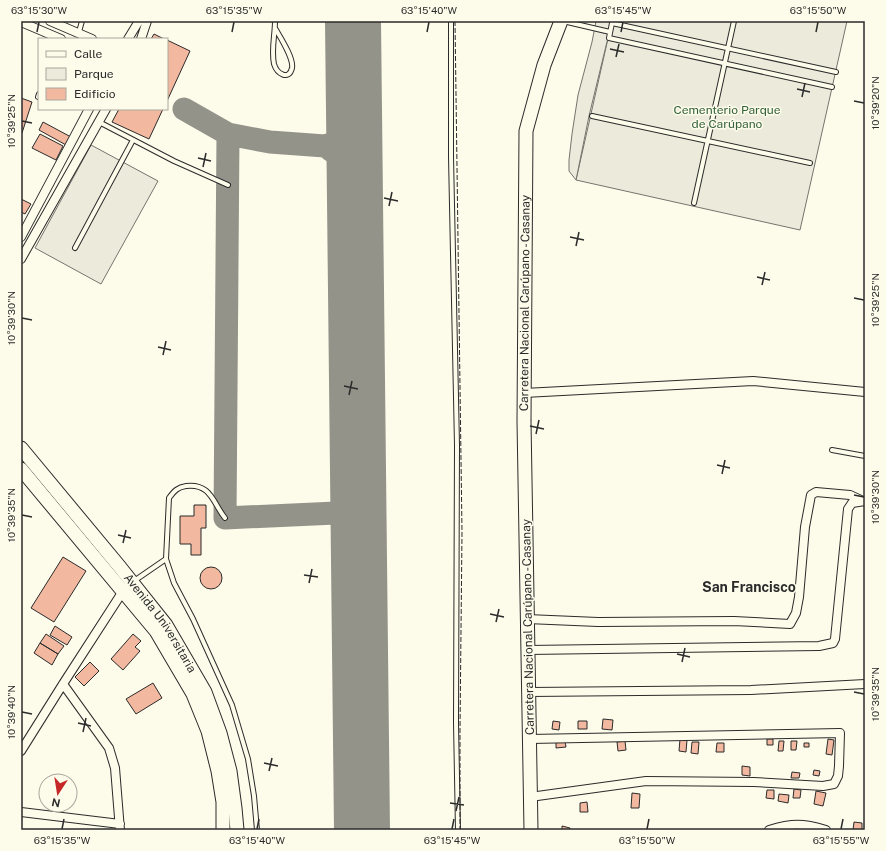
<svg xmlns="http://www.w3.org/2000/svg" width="886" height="851" font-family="'Public Sans',sans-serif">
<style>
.green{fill:#ecebdb;stroke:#74746e}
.parking{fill:#eceadb;stroke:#74746e}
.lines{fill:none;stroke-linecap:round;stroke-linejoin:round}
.taxiway{stroke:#94938a;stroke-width:23}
.runway{stroke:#94938a;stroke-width:56}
.building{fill:#f2b8a0;stroke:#2b2b2b}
.service-casing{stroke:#2b2b2b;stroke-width:6}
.minor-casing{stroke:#2b2b2b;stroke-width:10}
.trunk-casing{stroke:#2b2b2b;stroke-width:15}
.service{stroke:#fdfbea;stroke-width:4}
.minor{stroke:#fdfbea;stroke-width:8}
.trunk{stroke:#fdfbea;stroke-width:13}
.fence{stroke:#2b2b2b;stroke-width:1;stroke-dasharray:5 2;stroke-linecap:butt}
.ticks{fill:none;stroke:#2b2b2b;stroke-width:1.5}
.labels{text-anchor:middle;stroke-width:3;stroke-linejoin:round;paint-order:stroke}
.park-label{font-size:12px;fill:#34623c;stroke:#fdfbea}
.street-label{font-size:12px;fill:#2b2b2b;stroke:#fdfbea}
.quarter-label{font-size:14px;font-weight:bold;fill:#2b2b2b;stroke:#fdfbea}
.neatline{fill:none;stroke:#2b2b2b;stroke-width:1.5}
.ticks-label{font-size:10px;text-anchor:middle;fill:#2b2b2b}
</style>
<rect width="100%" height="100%" fill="#fdfbea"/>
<path class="green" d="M612 21H847L800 230 576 180Z"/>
<path class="parking" d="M596 21H612L589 116 576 180 569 171V160L572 134 578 95 592 42Z
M91 145 158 181 101 284 35 248Z"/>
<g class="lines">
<path class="taxiway" d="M184 109 228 134 270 142 325 146
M354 123C344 136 341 142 325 146L346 161 354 172
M228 134 225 518 358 512"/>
<path class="runway" d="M353 21 362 830"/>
</g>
<path class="building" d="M154 34 164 39H151Z
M167 40 190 51 167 101Z
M21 98 32 102 22 133H21Z
M119 109H163L149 139 112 122Z
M43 122 71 137 66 145 39 130Z
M40 134 63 146 56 160 32 148Z
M21 199 31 204 25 214 21 212Z
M194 505H206V528H201V555H191V544H180V516H194Z
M63 557 86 571 54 622 31 608Z
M200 578a11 11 0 1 1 22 0a11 11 0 1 1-22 0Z
M55 626 72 637 67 645 50 635Z
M46 634 64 646 58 654 40 643Z
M133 634 141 641 135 647 140 651 123 670 111 659Z
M40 643 58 654 52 665 34 653Z
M90 662 99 671 84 686 75 677Z
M153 683 162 698 136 714 126 699Z
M603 719 613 720 612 730 602 729Z
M553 721 560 722 559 730 552 729Z
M578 721H587V729H578Z
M680 739 687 740 686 752 679 751Z
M767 739H773V745H767Z
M828 739 834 740 832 755 826 754Z
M565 741 566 747 556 748V742Z
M625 741 626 750 618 751 617 742Z
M779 741H784L783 751H778Z
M791 741H797L796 750H791Z
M692 742H699L698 754 691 753Z
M717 743H724V752H716Z
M804 743H809V747H804Z
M742 766 750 767V776L742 775Z
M814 770 820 771 819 776 813 775Z
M792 772 800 773 799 778H791Z
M794 789 801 790 800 798H793Z
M767 790H774V799L766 798Z
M816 791 826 793 823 806 814 804Z
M632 793 640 794 639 808H631Z
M779 794 789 795 788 803 778 801Z
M587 802 588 812H580V803Z
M854 822 862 823V830H853Z
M562 826 570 828V830H562Z"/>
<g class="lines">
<defs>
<path id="service" d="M451 21V157L457 445 456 723 458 830
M563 21 610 32
M275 28C280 37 294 58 292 68 289 81 277 74 274 64 271 50 275 35 275 21
M79 32 82 21
M832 87 609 38 612 23 836 72
M38 97 39 94
M592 116 810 163
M99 122 174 161 228 185
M694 203 734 21
M75 248 133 140
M832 450 865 456
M166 559 174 583 193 619 232 705 248 759 254 796 257 830
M134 581 166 559 169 498C174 491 178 487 186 486 211 483 213 503 225 518"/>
<path id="minor" d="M50 21 92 39
M21 22 61 39
M128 39 139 21
M141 39 147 21
M21 237 89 109
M21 259 106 109
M524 393 753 381 865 392
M527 619 598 622 734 621 790 624 796 613 799 597 805 527 811 495 816 492 850 495 863 501
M528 650 819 646 833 643 835 639 848 509 852 503 865 501
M63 684 109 748 115 768 120 830
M529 692 751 690 865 684
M530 739 840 733 839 766 838 776 834 784 823 786 754 782 646 781 530 797
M21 751 63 684 125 588
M21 812 120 824
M769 830C792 823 803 823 826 830"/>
<g id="trunk">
<path id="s1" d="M21 448 119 566 166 625 205 692 220 733 230 771 235 808 237 830"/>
<path d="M21 469 156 631 193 694 208 731 218 771 223 802V830"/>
<path id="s2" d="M531 830 524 421 526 131 544 65 561 21"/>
</g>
</defs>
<use href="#service" class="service-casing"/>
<use href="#minor" class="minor-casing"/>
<use href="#trunk" class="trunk-casing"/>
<use href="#service" class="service"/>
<use href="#minor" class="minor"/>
<use href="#trunk" class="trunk"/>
<path class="fence" d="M455 21 462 532 460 730V830"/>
</g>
<path class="ticks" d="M37 32 39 22M232 32 234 22M427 32 429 22M621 32 623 22M816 32 818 22M610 49 624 52M616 57 619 44M797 89 810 92M802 97 805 83M854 101 864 103M22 121 32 123M198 158 211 161M203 167 206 153M384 198 398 201M389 206 392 192M570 237 584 240M576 246 579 232M757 277 770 280M762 285 765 272M854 298 864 300M22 318 32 320M158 347 171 350M163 355 166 341M344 386 358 389M349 395 352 381M530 426 544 429M536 434 539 420M717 465 730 468M722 474 725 460M854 495 864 497M22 515 32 517M118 535 131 538M123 543 126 530M304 575 318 577M309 583 312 569M490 614 504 617M496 622 499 609M677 654 690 657M682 662 685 648M854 692 864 694M22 712 32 714M78 723 91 726M83 732 86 718M264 763 278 766M269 771 272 758M450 803 464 805M456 811 459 797M62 829 64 819M257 829 259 819M452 829 454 819M647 829 649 819M841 829 843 819"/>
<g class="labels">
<g class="park-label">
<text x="727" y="114">Cementerio Parque<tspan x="727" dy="14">de Carúpano</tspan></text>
</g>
<g class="street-label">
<text dy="4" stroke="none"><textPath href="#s2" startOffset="527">Carretera Nacional Carúpano - Casanay</textPath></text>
<text dy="4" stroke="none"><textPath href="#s1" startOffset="224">Avenida Universitaria</textPath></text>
<text transform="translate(528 627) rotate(-91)" y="4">Carretera Nacional Carúpano - Casanay</text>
</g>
<g class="quarter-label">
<text x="749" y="592">San Francisco</text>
</g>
</g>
<rect width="886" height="851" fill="none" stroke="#fdfbea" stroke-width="44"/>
<rect x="38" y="38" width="130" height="72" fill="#fdfbea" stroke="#a9a89e"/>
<rect x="46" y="51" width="20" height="6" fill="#fdfbea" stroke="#a9a89e"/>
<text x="74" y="58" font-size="12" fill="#2b2b2b">Calle</text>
<rect x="46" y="68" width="20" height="12" fill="#ecebdb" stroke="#a9a89e"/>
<text x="74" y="78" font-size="12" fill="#2b2b2b">Parque</text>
<rect x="46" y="88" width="20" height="12" fill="#f2b8a0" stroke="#a9a89e"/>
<text x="74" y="98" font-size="12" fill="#2b2b2b">Edificio</text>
<g transform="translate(58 793) rotate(192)"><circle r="19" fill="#fdfbea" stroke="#a9a89e"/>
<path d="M0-3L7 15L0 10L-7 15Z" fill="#c62828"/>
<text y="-6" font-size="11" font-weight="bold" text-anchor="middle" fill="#2b2b2b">N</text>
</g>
<rect x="22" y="22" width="842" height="807" class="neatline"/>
<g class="ticks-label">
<text x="39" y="14">63°15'30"W</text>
<text x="234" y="14">63°15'35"W</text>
<text x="429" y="14">63°15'40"W</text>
<text x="623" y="14">63°15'45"W</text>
<text x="818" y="14">63°15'50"W</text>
<text transform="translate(875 103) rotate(-90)" y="4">10°39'20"N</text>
<text transform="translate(11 121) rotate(-90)" y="4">10°39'25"N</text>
<text transform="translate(875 300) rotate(-90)" y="4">10°39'25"N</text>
<text transform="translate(11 318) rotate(-90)" y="4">10°39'30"N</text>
<text transform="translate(875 497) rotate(-90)" y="4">10°39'30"N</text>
<text transform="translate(11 515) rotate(-90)" y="4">10°39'35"N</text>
<text transform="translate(875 694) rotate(-90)" y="4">10°39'35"N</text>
<text transform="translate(11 712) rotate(-90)" y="4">10°39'40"N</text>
<text x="62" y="844">63°15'35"W</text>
<text x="257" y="844">63°15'40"W</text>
<text x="452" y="844">63°15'45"W</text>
<text x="647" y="844">63°15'50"W</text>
<text x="841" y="844">63°15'55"W</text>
</g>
</svg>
